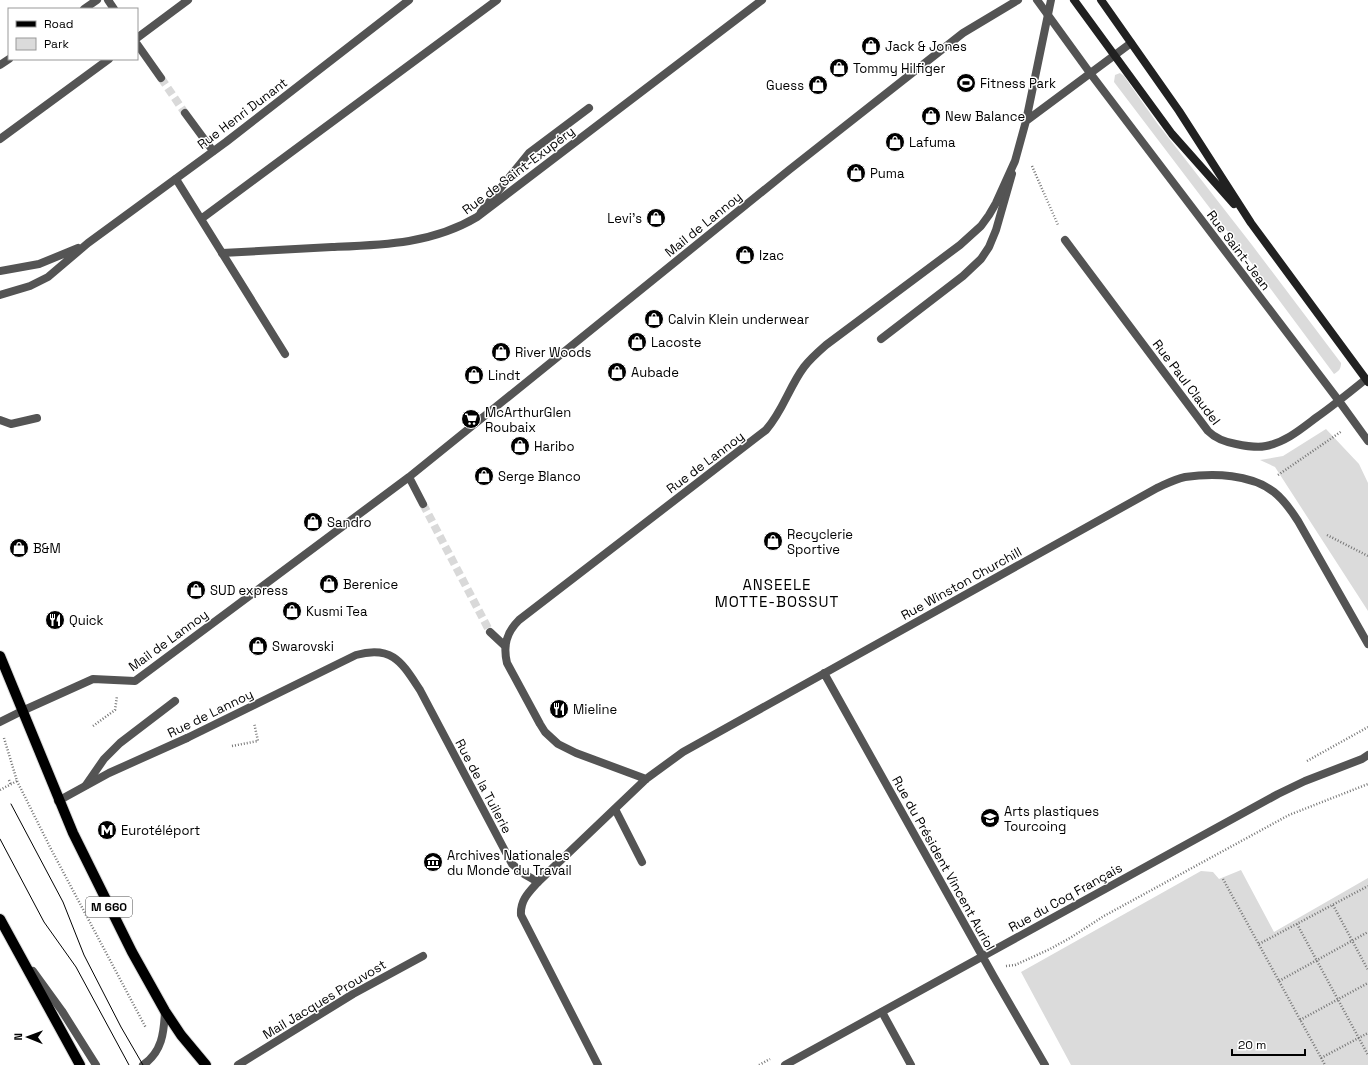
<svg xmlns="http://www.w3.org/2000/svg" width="1368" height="1065" font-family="'Space Grotesk',sans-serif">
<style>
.green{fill:#dbdbdb}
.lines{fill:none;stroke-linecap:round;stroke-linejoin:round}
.pedestrian-tunnel{stroke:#d9d9d9;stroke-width:8;stroke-dasharray:8 4;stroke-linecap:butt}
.minor-tunnel{stroke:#d9d9d9;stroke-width:8;stroke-dasharray:8 4;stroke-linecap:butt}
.primary-casing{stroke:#dbdbdb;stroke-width:12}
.path{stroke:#767676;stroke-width:2.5;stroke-dasharray:1 2;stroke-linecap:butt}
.service{stroke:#545454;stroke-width:8}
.pedestrian{stroke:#545454;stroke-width:8}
.minor{stroke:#545454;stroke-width:8}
.tertiary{stroke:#545454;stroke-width:8}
.secondary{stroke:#212121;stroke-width:8}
.primary{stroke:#000;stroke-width:10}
.tram{stroke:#000;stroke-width:1}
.labels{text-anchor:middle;stroke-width:3;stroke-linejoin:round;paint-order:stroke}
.shield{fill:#fff;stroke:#4c4c4c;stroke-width:1}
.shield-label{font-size:12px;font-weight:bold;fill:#000}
.poi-label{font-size:13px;fill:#000;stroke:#fff;text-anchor:start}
.street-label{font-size:13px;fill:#000;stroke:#fff}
.quarter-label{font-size:15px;letter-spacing:1px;fill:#000;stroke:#fff}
</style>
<rect width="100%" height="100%" fill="#fff"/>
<path class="green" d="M1120 73 1124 76 1157 123 1252 245 1341 363C1341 369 1339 371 1334 374L1244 253 1114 82 1115 75Z
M1326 429 1359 464 1368 483V611L1275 467 1260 460 1283 456Z
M1241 870 1274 932 1368 878V1065H1071L1021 972 1201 871 1213 872 1219 879Z"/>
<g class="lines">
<path class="pedestrian-tunnel" d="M423 504 490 632"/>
<path class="minor-tunnel" d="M161 78 185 113"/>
<defs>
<path id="primary" d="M0 656 73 833 132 952 165 1011 181 1035 206 1065
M0 919 80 1065"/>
</defs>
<use href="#primary" class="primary-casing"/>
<path class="path" d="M1032 166 1058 225
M1278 475 1342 431
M1327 535 1368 556
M93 726 115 710 117 696
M4 738 17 781 51 849 146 1028
M232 746 258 741 254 723
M1307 761 1368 727
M9 780 11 785
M0 790 17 781
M1223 879 1325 1065
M1333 905 1368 970
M1297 924 1368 1055
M1259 944 1368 886
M1006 966 1015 965 1050 949 1070 938 1104 916 1289 815 1368 784
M1279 981 1368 932
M1300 1020 1368 983
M1321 1058 1368 1033
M759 1065 770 1059"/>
<path class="service" d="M1037 0 1090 73 1339 401 1368 441
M84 9 97 0
M0 65 9 59
M176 179 285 354
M481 212 529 153 589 108
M201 219 497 0
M881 339 963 276 981 259 989 247 996 230 1012 174
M0 420 11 424 37 418
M187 738 356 655C393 645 402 663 420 690L512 864 524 874 538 882
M86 785 104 759 120 743 175 701
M615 809 642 862
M882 1012 911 1065"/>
<path class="pedestrian" d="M409 477 423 504
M490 632 505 646
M0 722 22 711 93 679 135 681 409 477 789 170 963 33 1018 0
M238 1065 353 994 423 956"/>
<path class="minor" d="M108 0 114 9
M137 38 188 0
M137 44 161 78
M185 113 213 151
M1026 121 1131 43
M0 139 109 59
M1065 240 1208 431C1216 439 1225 442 1236 444 1246 446 1256 448 1266 446 1286 442 1301 429 1317 417 1334 405 1350 392 1366 379
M222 253C258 251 295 249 332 247 382 245 432 244 477 217L762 0
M824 673 994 977 1045 1065
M646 779 576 753 558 744 545 732 540 724 507 663C503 646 506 633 519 620L766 430C783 411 789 387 804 367 810 359 818 352 826 345L960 245 981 226 989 215 996 203 1015 161 1026 121 1051 0
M58 801 109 773 187 738
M598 1065 521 915C520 900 529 892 538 882L646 779 683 752 1157 488C1166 484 1175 479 1185 477 1214 473 1251 474 1274 492 1284 500 1291 510 1298 521L1368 644
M785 1065 1278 794 1305 781 1362 759 1368 755"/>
<path class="tertiary" d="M0 271 39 264 78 248
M0 295 30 286 48 277 88 243 226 142 409 0
M33 971 62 1011 96 1065
M143 1065C162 1052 164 1033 165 1011"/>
<path class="secondary" d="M1074 0 1172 134 1234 204
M1101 0 1179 111 1251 223 1368 382"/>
<use href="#primary" class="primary"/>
<path class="tram" d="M11 804 63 902 84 955 121 1027 143 1065
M0 839 44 922 76 967 129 1065"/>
</g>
<defs>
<symbol id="shop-disc" viewBox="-11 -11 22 22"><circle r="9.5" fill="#000" stroke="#fff"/><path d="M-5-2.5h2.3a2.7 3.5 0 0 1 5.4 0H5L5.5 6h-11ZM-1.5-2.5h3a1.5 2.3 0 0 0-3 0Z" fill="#fff"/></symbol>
<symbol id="stadium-disc" viewBox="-11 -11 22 22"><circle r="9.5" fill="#000" stroke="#fff"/><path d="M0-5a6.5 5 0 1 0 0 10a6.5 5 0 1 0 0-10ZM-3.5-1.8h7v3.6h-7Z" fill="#fff"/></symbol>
<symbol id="supermarket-disc" viewBox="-11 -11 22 22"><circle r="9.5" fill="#000" stroke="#fff"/><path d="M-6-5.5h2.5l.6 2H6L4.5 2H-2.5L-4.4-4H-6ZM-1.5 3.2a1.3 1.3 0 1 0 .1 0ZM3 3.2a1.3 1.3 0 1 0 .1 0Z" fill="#fff"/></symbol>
<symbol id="restaurant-disc" viewBox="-11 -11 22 22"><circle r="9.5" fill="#000" stroke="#fff"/><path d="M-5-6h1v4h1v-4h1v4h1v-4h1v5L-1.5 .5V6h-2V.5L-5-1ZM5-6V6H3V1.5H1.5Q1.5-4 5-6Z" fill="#fff"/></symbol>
<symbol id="university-disc" viewBox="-11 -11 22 22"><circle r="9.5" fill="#000" stroke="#fff"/><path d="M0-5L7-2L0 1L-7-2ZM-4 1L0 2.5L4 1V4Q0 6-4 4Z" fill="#fff"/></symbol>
<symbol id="metro-disc" viewBox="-11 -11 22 22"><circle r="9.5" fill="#000" stroke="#fff"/><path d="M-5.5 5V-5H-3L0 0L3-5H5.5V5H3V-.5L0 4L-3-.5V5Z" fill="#fff"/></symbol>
<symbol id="museum-disc" viewBox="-11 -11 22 22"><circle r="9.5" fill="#000" stroke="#fff"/><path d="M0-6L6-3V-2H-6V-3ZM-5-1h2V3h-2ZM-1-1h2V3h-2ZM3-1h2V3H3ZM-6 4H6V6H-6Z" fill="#fff"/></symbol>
</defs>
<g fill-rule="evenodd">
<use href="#shop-disc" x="860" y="35" width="22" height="22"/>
<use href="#shop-disc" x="828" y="57" width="22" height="22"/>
<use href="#stadium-disc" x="955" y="72" width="22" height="22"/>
<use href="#shop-disc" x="807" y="74" width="22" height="22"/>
<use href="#shop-disc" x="920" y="105" width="22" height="22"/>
<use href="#shop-disc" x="884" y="131" width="22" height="22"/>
<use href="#shop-disc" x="845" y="162" width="22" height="22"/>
<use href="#shop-disc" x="645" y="207" width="22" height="22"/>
<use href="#shop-disc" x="734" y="244" width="22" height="22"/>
<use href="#shop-disc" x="643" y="308" width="22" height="22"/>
<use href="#shop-disc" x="626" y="331" width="22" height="22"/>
<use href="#shop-disc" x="490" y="341" width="22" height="22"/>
<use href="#shop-disc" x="606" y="361" width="22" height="22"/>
<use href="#shop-disc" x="463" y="364" width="22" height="22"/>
<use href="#supermarket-disc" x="460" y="408" width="22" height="22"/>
<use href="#shop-disc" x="509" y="435" width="22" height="22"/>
<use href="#shop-disc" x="473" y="465" width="22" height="22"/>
<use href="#shop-disc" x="302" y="511" width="22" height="22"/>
<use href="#shop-disc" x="762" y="530" width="22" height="22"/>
<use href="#shop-disc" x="8" y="537" width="22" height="22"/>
<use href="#shop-disc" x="318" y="573" width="22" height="22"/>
<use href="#shop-disc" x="185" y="579" width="22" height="22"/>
<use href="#shop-disc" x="281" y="600" width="22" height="22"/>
<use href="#restaurant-disc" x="44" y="609" width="22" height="22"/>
<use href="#shop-disc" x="247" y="635" width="22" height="22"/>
<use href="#restaurant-disc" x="548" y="698" width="22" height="22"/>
<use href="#university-disc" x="979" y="807" width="22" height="22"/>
<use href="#metro-disc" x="96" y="819" width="22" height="22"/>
<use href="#museum-disc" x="422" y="851" width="22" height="22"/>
</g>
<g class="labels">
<rect class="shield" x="86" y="897" width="46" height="20" rx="3"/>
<g class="shield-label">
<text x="109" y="911">M 660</text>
</g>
<g class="poi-label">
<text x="885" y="51">Jack &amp; Jones</text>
<text x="853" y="73">Tommy Hilfiger</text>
<text x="980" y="88">Fitness Park</text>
<text x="804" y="90" text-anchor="end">Guess</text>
<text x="945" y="121">New Balance</text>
<text x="909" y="147">Lafuma</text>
<text x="870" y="178">Puma</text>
<text x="642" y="223" text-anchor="end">Levi's</text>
<text x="759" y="260">Izac</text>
<text x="668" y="324">Calvin Klein underwear</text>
<text x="651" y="347">Lacoste</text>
<text x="515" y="357">River Woods</text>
<text x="631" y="377">Aubade</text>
<text x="488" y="380">Lindt</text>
<text x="485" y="417">McArthurGlen<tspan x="485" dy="15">Roubaix</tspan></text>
<text x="534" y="451">Haribo</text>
<text x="498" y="481">Serge Blanco</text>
<text x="327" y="527">Sandro</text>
<text x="787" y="539">Recyclerie<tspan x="787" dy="15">Sportive</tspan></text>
<text x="33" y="553">B&amp;M</text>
<text x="343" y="589">Berenice</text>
<text x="210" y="595">SUD express</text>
<text x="306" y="616">Kusmi Tea</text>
<text x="69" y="625">Quick</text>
<text x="272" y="651">Swarovski</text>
<text x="573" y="714">Mieline</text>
<text x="1004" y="816">Arts plastiques<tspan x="1004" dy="15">Tourcoing</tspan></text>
<text x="121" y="835">Eurotéléport</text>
<text x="447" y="860">Archives Nationales<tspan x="447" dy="15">du Monde du Travail</tspan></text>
</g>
<g class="street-label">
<text transform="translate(242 113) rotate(-37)" y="5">Rue Henri Dunant</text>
<text transform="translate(518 170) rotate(-37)" y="5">Rue de Saint-Exupéry</text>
<text transform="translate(703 224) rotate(-39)" y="5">Mail de Lannoy</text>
<text transform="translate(1239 250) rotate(53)" y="5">Rue Saint-Jean</text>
<text transform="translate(1187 382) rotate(53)" y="5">Rue Paul Claudel</text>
<text transform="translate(705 462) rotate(-37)" y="5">Rue de Lannoy</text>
<text transform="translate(961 583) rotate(-29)" y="5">Rue Winston Churchill</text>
<text transform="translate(168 640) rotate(-36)" y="5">Mail de Lannoy</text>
<text transform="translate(210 713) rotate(-26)" y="5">Rue de Lannoy</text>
<text transform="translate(484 786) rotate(62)" y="5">Rue de la Tuilerie</text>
<text transform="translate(944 863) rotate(61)" y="5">Rue du Président Vincent Auriol</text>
<text transform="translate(1065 897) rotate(-29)" y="5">Rue du Coq Français</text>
<text transform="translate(324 999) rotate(-31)" y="5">Mail Jacques Prouvost</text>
</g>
<g class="quarter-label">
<text x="777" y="590">ANSEELE<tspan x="777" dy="17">MOTTE-BOSSUT</tspan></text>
</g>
</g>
<rect x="8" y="8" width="130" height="52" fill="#ffffff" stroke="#999999"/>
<rect x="16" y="21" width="20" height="6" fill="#000000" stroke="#999999"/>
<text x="44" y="28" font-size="12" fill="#000000">Road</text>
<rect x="16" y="38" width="20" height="12" fill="#dbdbdb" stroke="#999999"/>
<text x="44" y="48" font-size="12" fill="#000000">Park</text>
<g transform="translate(28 1037) rotate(271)" stroke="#ffffff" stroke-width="3" paint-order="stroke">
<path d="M0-3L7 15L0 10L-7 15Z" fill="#000000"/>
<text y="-6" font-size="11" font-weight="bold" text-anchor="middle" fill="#000000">N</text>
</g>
<path d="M1232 1049v6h73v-6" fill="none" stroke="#000000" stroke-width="2"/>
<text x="1238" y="1049" font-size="12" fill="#000000" stroke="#ffffff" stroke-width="3" paint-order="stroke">20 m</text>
</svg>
